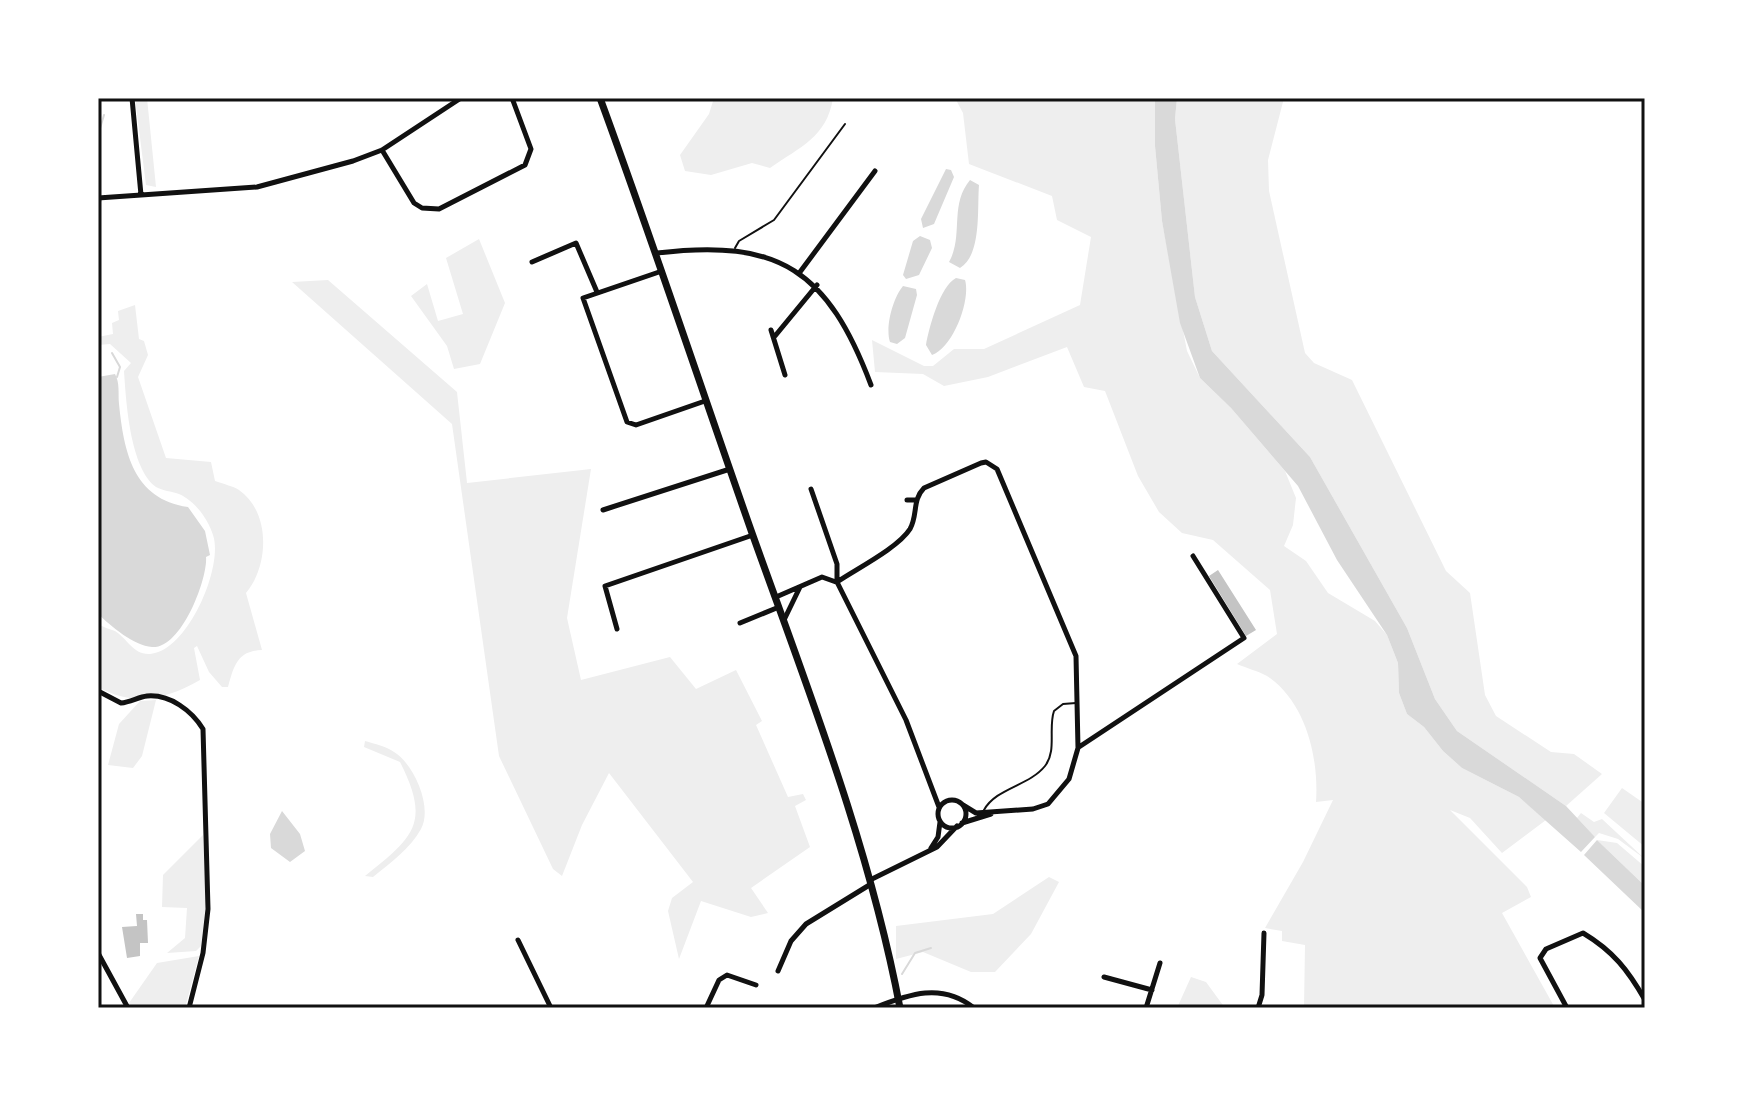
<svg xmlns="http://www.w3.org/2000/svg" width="1743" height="1106" font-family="'Sofia Sans Condensed',sans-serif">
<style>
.green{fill:#eee}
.water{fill:#d9d9d9}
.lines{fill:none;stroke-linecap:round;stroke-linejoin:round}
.stream{stroke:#d9d9d9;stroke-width:2}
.building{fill:#c4c4c4}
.service{stroke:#111;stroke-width:2}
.minor{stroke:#111;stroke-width:5}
.secondary{stroke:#111;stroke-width:7}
.neatline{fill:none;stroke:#111;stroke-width:3}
</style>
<rect width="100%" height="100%" fill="#fff"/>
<path class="green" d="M135 98H147L156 187 146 185Z
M714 98H833C827 137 800 147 770 168L752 163 711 175 685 171 680 155 709 114Z
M955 98H1155V146L1162 221 1187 351 1200 378 1231 408 1285 471 1296 498 1293 525 1284 546 1306 561 1328 593 1375 621 1387 635 1398 663 1399 693 1407 714 1424 727 1443 751 1462 768 1519 797 1546 820 1502 853 1470 818 1450 810 1527 887 1531 897 1502 913 1555 1008H1304L1305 945 1282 941V931L1265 928 1303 862 1333 800 1316 802C1319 758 1306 702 1267 676 1258 671 1246 668 1237 664L1277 634 1270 590 1213 540 1182 533 1159 512 1138 476 1105 391 1084 387 1067 347 988 377 944 386 923 374 875 372 872 340 924 366H933L954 349H984L1080 305 1091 237 1057 220 1052 196 969 164 963 113Z
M1177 98H1284L1268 160 1269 191 1305 353 1314 363 1352 380 1446 571 1470 593 1485 695 1496 716 1551 752 1574 754 1602 774 1566 806 1457 731 1435 699 1407 628 1310 457 1212 351 1195 297 1175 119Z
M479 239 505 303 480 364 454 369 447 346 411 296 427 284 438 321 463 314 446 258Z
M328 280 457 392 467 483 591 469 567 618 581 680 670 657 696 689 736 670 762 721 756 725 788 797 803 794 806 800 795 806 810 847 751 888 768 913 751 917 701 901 679 959 668 911 672 898 693 882 609 773 582 825 562 876 553 869 499 756 452 424 292 282Z
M135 305 139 339 144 341 148 355 138 377 166 458 211 462 215 481C223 484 233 486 239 490 271 512 269 566 246 593L262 650C237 651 234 666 228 687H222L209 672 197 646 194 648 200 680C164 700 135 707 98 687V624C103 627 109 629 115 631 127 638 133 655 150 654 187 652 224 567 213 535 208 519 195 501 179 494 171 491 163 491 156 487 130 468 126 401 124 371L131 363 110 344 98 345V337L113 334 112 323 119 320 118 311Z
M156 700 142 756 133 768 108 765 119 724 140 701Z
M365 741C375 744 386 746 394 752 414 764 433 807 421 829 410 849 390 863 373 877L365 876C414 837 431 823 400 762L364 747Z
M1622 788 1645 804V847L1604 813Z
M1581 813 1594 822 1602 819 1645 859 1618 839 1599 833 1595 837 1577 818Z
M203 835 206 901 201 946 196 951 167 953 185 938 187 908 162 907 163 875Z
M1597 840 1617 843 1645 867V886Z
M1049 877 1059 882 1031 934 995 972H971L923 952 896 959V926L993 914Z
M199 956 185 1008H131L129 1003 157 963Z
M1191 977 1206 982 1225 1008H1177Z"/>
<path class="water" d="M1155 98H1177L1175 119 1195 297 1212 351 1310 457 1407 628 1435 699 1457 731 1566 806 1595 837 1581 852 1519 797 1462 768 1443 751 1424 727 1407 714 1399 693 1398 663 1387 635 1337 560 1298 486 1231 408 1200 378 1180 323 1162 221 1155 146Z
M946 169 951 170 954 177 934 224 923 228 921 219Z
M970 180 979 185C977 208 982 255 960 268L949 262C964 236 949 205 970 180Z
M920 236 930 240 932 248 919 275 906 279 903 275 913 241Z
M956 278 965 280C971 300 953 348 932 355L926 345C929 328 940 286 956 278Z
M903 286 916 289 917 295 905 338 897 344 890 342C885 327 893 298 903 286Z
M115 374C120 383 118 393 119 404 124 452 133 499 188 507L205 531 210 555 206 557C208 577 182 649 152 647 134 646 111 626 98 614V377Z
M282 811 300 834 305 851 290 862 271 848 270 834Z
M1597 840 1645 886V913L1584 855Z"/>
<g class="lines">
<path class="stream" d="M98 135 104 115
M112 353 120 367 117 377
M902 974 915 953 931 948"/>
</g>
<path class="building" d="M1218 570 1256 630 1246 636 1209 576Z
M136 914H143V920H147L148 943H140V956L127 958 122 927 137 926Z"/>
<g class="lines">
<path class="service" d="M735 248 739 241 774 220 845 124
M984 810C996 788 1029 786 1045 766 1057 751 1048 728 1054 711L1063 704 1076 703"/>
<path class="minor" d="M132 98 141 195
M382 150 414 203 422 208 439 209 525 165 531 149 512 98
M98 198 257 187 353 161 382 150 461 98
M98 206 99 198
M657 253C780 238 828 271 871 385
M532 262 576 243 597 292
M662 271 583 298 627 422 636 425 705 401
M800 272 875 171
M771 330 785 375
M775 336 817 285
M811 489 837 564V582L906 720 939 807
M907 500H916
M603 510 730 469
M837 582C856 569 898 548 910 529 918 515 912 500 924 488L981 463 986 462 997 469 1076 656 1078 748 1069 779 1048 804 1033 809 976 813 963 805
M776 597 822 577 836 582
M784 620 800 587
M740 623 779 607
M617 629 605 586 753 535
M98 691 121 703C130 702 139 697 147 696 170 694 192 711 203 729L208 909 203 953 189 1008
M1079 747 1244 638 1193 556
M938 814a14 14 0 1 1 28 0a14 14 0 1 1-28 0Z
M962 823 991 814
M931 848 938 837 940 822
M870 880 937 847 957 826
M518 940 551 1008
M98 953 128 1008
M778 971 791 941 806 924 871 884
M1104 977 1152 990
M706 1008 719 980 727 975 756 985
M874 1008C909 994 942 982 974 1008
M1146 1008 1160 963
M1258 1008 1262 995 1264 933
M1567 1008 1540 958 1546 949 1583 933C1613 951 1628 970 1645 1000"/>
<path class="secondary" d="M600 98C653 242 701 388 752 533 808 690 869 844 900 1008"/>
</g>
<rect width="1743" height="1106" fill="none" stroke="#ffffff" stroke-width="200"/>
<rect x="100" y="100" width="1543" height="906" class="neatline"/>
</svg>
